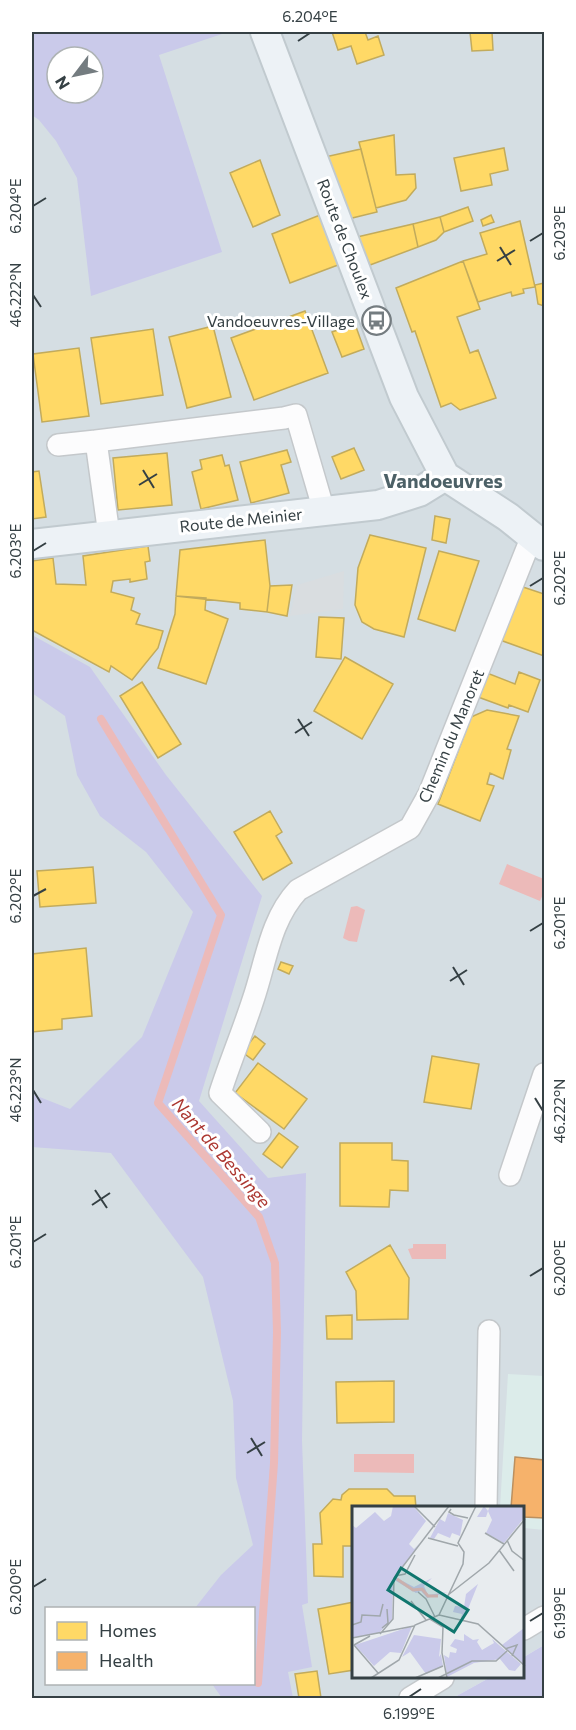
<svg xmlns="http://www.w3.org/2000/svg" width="576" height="1730" font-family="Commissioner,sans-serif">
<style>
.residential{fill:#d5dee3;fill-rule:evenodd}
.medical{fill:#dcecea}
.green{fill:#cacaea;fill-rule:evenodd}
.parking{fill:#d9dde0}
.water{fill:#ecbab9}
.homes{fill:#ffd966;stroke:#c2ab5c;stroke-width:1.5}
.health{fill:#f6b26b;stroke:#bc905f;stroke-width:1.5}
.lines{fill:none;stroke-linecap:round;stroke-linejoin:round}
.stream{stroke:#ecbab9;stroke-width:8}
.street-casing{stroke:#c4c8cb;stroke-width:24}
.secondary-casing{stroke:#c1cacf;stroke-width:32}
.street{stroke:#fcfcfd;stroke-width:21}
.secondary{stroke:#edf2f6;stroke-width:28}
.ticks{fill:none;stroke:#354044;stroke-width:2}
.labels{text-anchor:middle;stroke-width:6;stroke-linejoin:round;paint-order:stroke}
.street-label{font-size:16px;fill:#354044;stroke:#fff}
.poi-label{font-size:16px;fill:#354044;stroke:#fff;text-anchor:end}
.water-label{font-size:18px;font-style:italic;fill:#ac3731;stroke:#fff}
.quarter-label{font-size:20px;font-weight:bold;fill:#4c6066;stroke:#fff}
.inset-river{fill:none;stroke:#ecbab9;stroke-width:3}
.inset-road{fill:none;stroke:#a0a7ab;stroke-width:1.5}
.view{fill:#0f766e;fill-opacity:0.15;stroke:#0f766e;stroke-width:3}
.inset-edge{fill:none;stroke:#354044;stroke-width:3}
.neatline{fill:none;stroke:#354044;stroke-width:2}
.ticks-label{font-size:15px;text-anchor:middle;fill:#354044}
</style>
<rect width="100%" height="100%" fill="#e8ecef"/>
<path class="residential" d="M32 32H544V1645L524 1657V1508H354V1678H489L453 1698H32ZM57 57H93V93H57ZM46 1608H254V1684H46Z"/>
<path class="medical" d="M508 1374 544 1376V1530L524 1528V1508H500Z"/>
<path class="green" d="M32 32H228L159 55 222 252 91 296 77 178 56 141 39 120 32 115ZM57 57H93V93H57Z
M32 635 90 667 166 775 262 896 199 1101 268 1178 306 1173 302 1441 308 1603 302 1605 312 1667 288 1672 293 1698H222L212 1684H254V1608H195L221 1575 253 1545 236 1478 233 1401 203 1277 111 1153 32 1147V1094L70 1109 142 1037 193 912 146 852 100 816 77 775 65 716 32 693Z
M544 1645V1698H453L489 1678H524V1657Z"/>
<path class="parking" d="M344 571 343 609 290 616 297 585Z"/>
<path class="water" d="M507 864 544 879V892L540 901 499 884Z
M357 906 365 910 357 942 349 941 343 938 351 907Z
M413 1244H446V1259H412L408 1249 413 1248Z
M354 1454H414V1473L354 1472Z"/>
<path class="homes" d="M332 32H365L368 40 378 36 384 55 357 64 351 46 338 50Z
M470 32H492L493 50 472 51Z
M394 135 396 175 415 174 416 188 406 200 376 208 359 142Z
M504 148 508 170 490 174 492 185 461 191 454 158Z
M361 149 377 212 348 219 325 157Z
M260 160 280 215 253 227 230 173Z
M468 207 473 221 444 232 440 217Z
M320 215 338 265 290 283 272 234Z
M491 215 494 222 483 226 481 220Z
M440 217 444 232 436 240 418 247 413 224Z
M520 221 535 287 523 289 524 293 512 296 511 292 478 302 463 261 487 254 480 233Z
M413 224 418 247 370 265 357 237Z
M463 261 480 309 457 317 470 353 478 350 496 398 460 410 451 403 441 407 415 331 412 332 396 288Z
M544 283V306L538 304 535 285Z
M305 311 328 373 254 400 231 338Z
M355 324 364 349 342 357 332 332Z
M213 326 231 397 187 408 169 337Z
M153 329 163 395 101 404 91 338Z
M79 348 89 416 42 422 33 354Z
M354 448 364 470 341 479 332 457Z
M287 450 291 462 281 465 289 493 251 503 240 462Z
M167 453 172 505 118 510 113 458Z
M222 455 225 466 229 465 238 500 201 509 192 472 202 469 200 460Z
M39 471 46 517 32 519V472Z
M435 516 450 519 446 543 432 540Z
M370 535 426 548 404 637 374 629 362 622 355 605 358 568Z
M265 540 270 586 267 612 240 609V603L176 596 180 550Z
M148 546 150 561 145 562 147 579 130 582V579L113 581 111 592 134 598 131 610 140 614 136 624 163 631 158 648 132 680 111 666 109 672 32 630V561L53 558 56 584 86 585 83 556Z
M439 551 479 561 455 631 418 619Z
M292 585 287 616 267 612 270 586Z
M520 586 544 594V656L500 640Z
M176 596 206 598 205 610 228 619 206 684 158 668 175 614Z
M319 617 344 618 341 659 316 657Z
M345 657 393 684 362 739 314 711Z
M519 672 540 680 528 712 509 705 508 708 478 697 487 673 515 684Z
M142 682 181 744 158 758 120 696Z
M487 710 519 716 507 749 511 750 503 779 490 773 487 784 494 786 480 821 438 804 471 717Z
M270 811 282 832 276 836 292 863 263 880 234 832Z
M93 867 96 903 40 907 37 871Z
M86 948 92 1016 62 1019V1029L32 1032V954Z
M281 962 293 966 289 974 278 969Z
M255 1036 265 1044 253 1060 242 1052Z
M432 1056 479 1064 471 1109 424 1102Z
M258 1063 307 1099 284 1129 235 1093Z
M279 1133 298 1147 282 1168 263 1154Z
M340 1143H392V1160L408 1161V1191L390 1190 389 1207 340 1206Z
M390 1245 409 1278 408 1319 357 1320 356 1291 346 1272Z
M352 1315V1339H327L326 1316Z
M394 1381V1422L337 1423 336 1382Z
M349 1489H387L394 1496H415L416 1508H354V1546H343V1577L314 1576 313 1544H322L320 1513 333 1499 341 1500 342 1495Z
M354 1602V1670L329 1674 318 1609Z
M317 1671 321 1698H299L295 1674Z"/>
<path class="health" d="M515 1457 544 1460V1518L524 1517V1508H511Z"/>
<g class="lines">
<path class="stream" d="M101 719 221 915 158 1103 259 1217 275 1263 277 1332 274 1463 258 1683"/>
<defs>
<path id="street" d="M58 445 96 441
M109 535 96 441 284 418 296 415 324 511
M260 1132 220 1093C230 1062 243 1031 253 1000 266 962 270 920 298 890L410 828 429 794 532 536
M510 1175 544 1074
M486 1508 489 1331
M524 1629 544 1617
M410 1698 443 1678"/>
<path id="secondary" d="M265 32 404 397 445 476 508 517 544 546
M32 544 378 505 419 492 445 476"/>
</defs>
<use href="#street" class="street-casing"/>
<use href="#secondary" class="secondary-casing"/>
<use href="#street" class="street"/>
<use href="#secondary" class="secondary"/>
</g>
<path class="ticks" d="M298 41 310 33M33 206 46 198M530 241 543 233M500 247 511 265M497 261 515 250M33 295 41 307M143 470 154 488M139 485 157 474M33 551 46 543M530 586 543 578M298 719 309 736M295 733 312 722M33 896 46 889M530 931 543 923M453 967 464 985M450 981 467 970M33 1090 41 1103M535 1098 543 1111M95 1190 107 1208M92 1205 110 1193M33 1242 46 1234M530 1276 543 1268M251 1438 262 1456M247 1453 265 1442M33 1587 46 1579M530 1621 543 1613M409 1697 421 1689"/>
<defs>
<symbol id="bus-ring" viewBox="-11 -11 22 22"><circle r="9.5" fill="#fff" stroke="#747c80" stroke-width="1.5"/><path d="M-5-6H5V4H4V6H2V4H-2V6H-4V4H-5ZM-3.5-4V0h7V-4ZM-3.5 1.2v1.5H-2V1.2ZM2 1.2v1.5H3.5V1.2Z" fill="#747c80"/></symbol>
</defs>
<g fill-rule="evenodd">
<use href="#bus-ring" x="360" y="304" width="33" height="33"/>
</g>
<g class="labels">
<g class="street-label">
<text transform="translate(345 239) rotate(69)" y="6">Route de Choulex</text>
<text transform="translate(241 520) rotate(-6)" y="6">Route de Meinier</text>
<text transform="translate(451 736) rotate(-67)" y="6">Chemin du Manoret</text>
</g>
<g class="poi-label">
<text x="355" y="327">Vandoeuvres-Village</text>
</g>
<g class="water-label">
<text transform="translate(221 1153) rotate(49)" y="6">Nant de Bessinge</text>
</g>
<g class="quarter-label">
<text x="443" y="488">Vandoeuvres</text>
</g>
</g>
<g transform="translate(352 1506)">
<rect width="172" height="172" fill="#e8ecef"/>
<path d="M41 0H61L74 15 57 38 62 43 68 37 41 74 40 113 27 127 0 132V19L4 22 23 6 32 15 39 10ZM132 0 136 5 138 0H172V12L152 37 134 27 140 14 136 5 134 11H125ZM96 7 111 14 108 30 100 27 98 32 86 27 82 33 78 32 88 13 93 16ZM43 71 62 81 80 72 72 80 76 89 96 86 75 92 69 85 64 87 44 75ZM126 78 112 113 109 112 110 108 101 106 103 100 112 101 114 88ZM60 120 49 147 38 146 22 160 3 139ZM172 122V159L150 139ZM112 128 121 134 127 133 125 136 130 144 142 137 140 133 169 158 163 165 157 164 148 153 122 157 95 171 92 149 97 152 98 146 104 147 105 143 98 140 103 133 112 135ZM62 129 89 133 87 151 89 148 91 160 74 168 58 146 50 151Z" fill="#cacaea"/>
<path class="inset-river" d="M45 73 61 84 70 83 76 90H86"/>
<path class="inset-road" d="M62 0 83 21M124 0 106 37 112 46 111 58 87 109 126 118 173 160M99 3 97 6 102 9 116 12M133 27 152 38M76 32 106 40M155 34 160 45 173 55M147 44 162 65M43 70 53 68 63 49M66 86 74 93 83 111M96 89 137 57 173 13M59 95 74 114M78 113 91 121 90 147 95 172M0 119 9 116 10 109 28 110 31 98M30 122 36 117 35 103M28 128 41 113 42 72 97 0M0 132 62 120M2 139 26 167M2 139 18 130M153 143 165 139 160 150M19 172 47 154 63 119 87 109M63 172 91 160M86 172 120 155H144L155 145"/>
<path class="view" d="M49 62 116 104 102 126 36 84Z"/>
<rect width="172" height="172" class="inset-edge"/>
</g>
<rect width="576" height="1730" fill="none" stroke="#ffffff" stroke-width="66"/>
<rect x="45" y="1607" width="210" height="78" fill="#ffffff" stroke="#aeb3b4" stroke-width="1.5"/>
<rect x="57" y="1622" width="30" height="18" fill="#ffd966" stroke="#aeb3b4" stroke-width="1.5"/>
<text x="99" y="1637" font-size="18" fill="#354044">Homes</text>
<rect x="57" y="1652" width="30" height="18" fill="#f6b26b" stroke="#aeb3b4" stroke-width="1.5"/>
<text x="99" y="1667" font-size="18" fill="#354044">Health</text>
<g transform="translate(75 75) rotate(238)"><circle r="28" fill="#ffffff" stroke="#aeb3b4" stroke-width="1.5"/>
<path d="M0-4.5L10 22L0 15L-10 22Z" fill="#747c80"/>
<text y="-9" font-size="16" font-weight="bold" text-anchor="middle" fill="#354044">N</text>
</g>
<rect x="33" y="33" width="510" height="1664" class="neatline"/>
<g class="ticks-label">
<text x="310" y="22">6.204°E</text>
<text transform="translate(16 206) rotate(-90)" y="5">6.204°E</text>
<text transform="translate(560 233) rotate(-90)" y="5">6.203°E</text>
<text transform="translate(16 295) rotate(-90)" y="5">46.222°N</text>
<text transform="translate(16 551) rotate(-90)" y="5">6.203°E</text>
<text transform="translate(560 578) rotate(-90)" y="5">6.202°E</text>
<text transform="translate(16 896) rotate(-90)" y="5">6.202°E</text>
<text transform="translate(560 923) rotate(-90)" y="5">6.201°E</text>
<text transform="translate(16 1090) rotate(-90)" y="5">46.223°N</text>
<text transform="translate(560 1111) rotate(-90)" y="5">46.222°N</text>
<text transform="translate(16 1242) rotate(-90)" y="5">6.201°E</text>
<text transform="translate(560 1268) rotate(-90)" y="5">6.200°E</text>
<text transform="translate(16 1587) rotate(-90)" y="5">6.200°E</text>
<text transform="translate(560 1613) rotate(-90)" y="5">6.199°E</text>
<text x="409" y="1719">6.199°E</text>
</g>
</svg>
